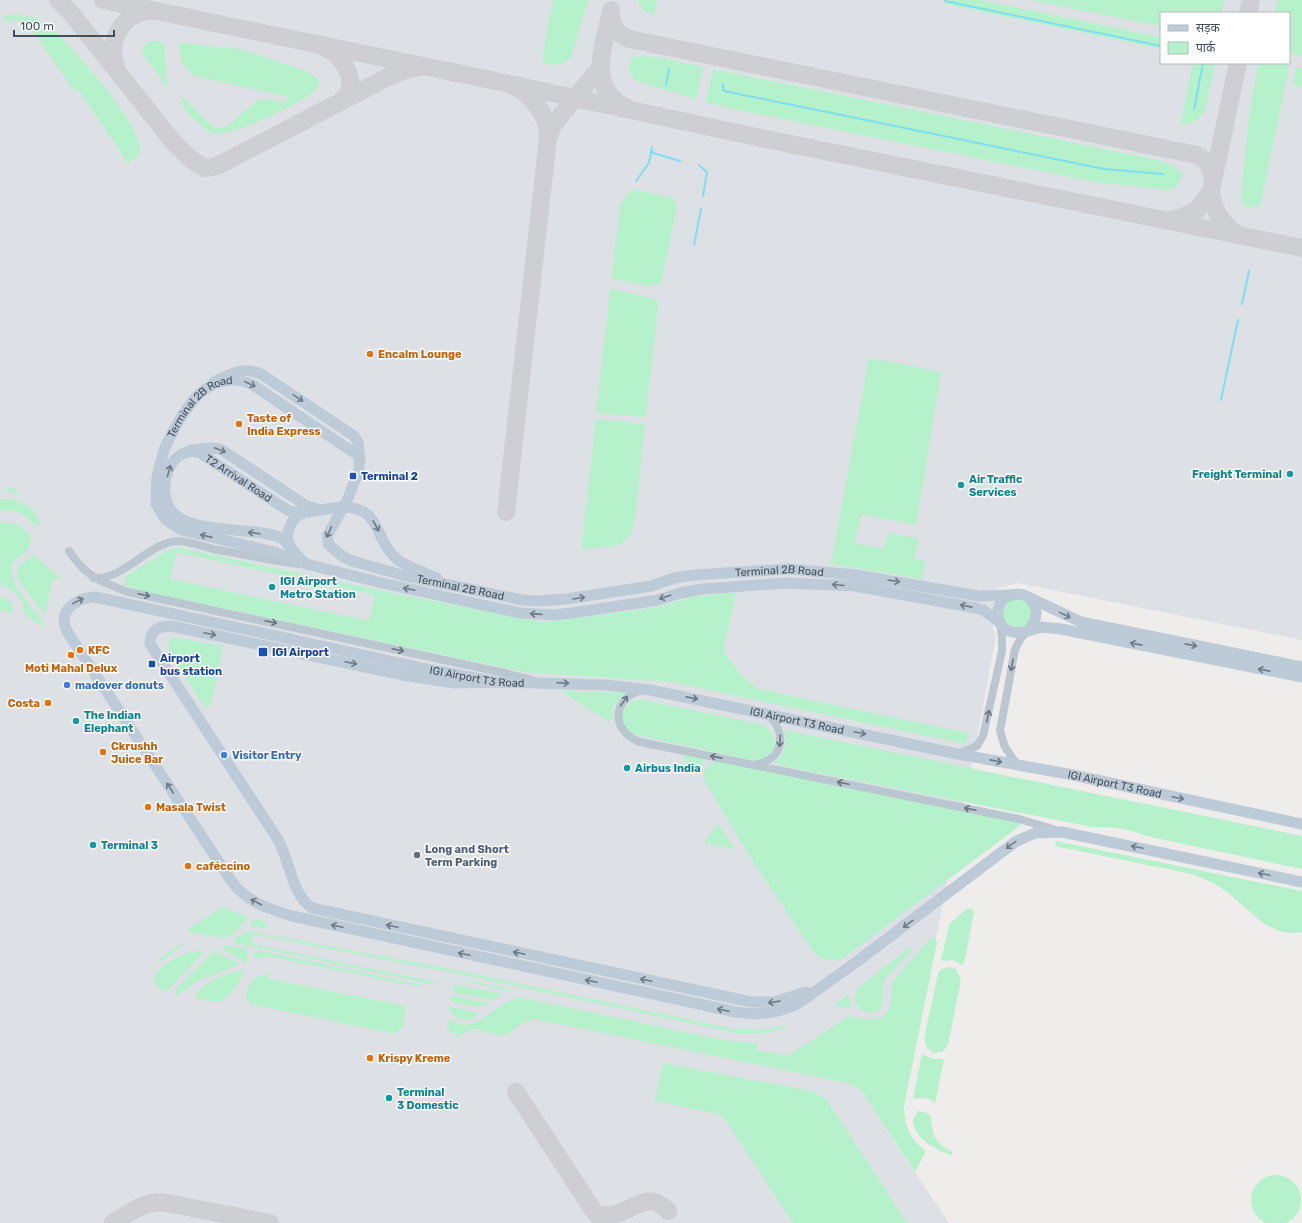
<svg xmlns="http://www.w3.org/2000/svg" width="1302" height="1223" font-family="Rubik,'Noto Sans Devanagari',sans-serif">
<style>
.airport{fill:#dde1e5;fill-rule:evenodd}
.green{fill:#b5f2cb;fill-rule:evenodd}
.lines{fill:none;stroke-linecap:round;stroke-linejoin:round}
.stream{stroke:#7edef3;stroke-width:2}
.taxiway{stroke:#cecfd2;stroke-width:18}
.street{stroke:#bbc7d0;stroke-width:8}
.secondary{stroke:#bdcad7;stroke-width:11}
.secondary-bridge{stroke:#bdcad7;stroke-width:11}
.oneway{stroke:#6e7b86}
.oneway2{stroke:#67747e}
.food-dot{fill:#e8710a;stroke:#fff;stroke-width:1.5}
.culture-dot{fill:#0f9aa8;stroke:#fff;stroke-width:1.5}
.transit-dot{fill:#1a4fb4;stroke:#fff;stroke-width:1.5}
.shop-dot{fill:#3f7fe0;stroke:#fff;stroke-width:1.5}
.service-dot{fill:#5c6f8a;stroke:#fff;stroke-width:1.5}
.labels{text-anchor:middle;stroke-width:3;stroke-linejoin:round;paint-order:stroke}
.food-label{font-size:11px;font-weight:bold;fill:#c56008;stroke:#fff;text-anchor:start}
.street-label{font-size:11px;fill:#43505b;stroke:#fff}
.culture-label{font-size:11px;font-weight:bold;fill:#0d838f;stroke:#fff;text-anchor:start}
.transit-label{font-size:11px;font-weight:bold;fill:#164399;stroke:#fff;text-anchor:start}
.shop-label{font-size:11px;font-weight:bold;fill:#366cbe;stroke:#fff;text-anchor:start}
.service-label{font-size:11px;font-weight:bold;fill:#4e5e75;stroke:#fff;text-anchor:start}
</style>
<rect width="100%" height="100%" fill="#efecec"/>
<path class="airport" d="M0 0H1302V640L1018 583 998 588 991 621 996 636 978 733 894 1141 949 1223H0ZM1161 13H1289V63H1161Z"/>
<path class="green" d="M553 0H588L571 58C563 65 550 68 542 60Z
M638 0H657L654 15 644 11Z
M944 0H980L1161 37V49L945 4Z
M1030 0H1224L1222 13H1161V26Z
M1278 0H1302V56L1289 53V13H1274Z
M11 14C19 15 28 14 35 18 43 21 52 28 58 34 76 52 142 126 140 150 139 156 133 160 128 163L81 93 71 87 28 24 12 20 5 22 2 18Z
M149 41H158L164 44 167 88 142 52 143 48Z
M181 43 239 49 307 71 318 79C319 83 319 87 316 90 303 102 233 136 216 134 203 131 192 116 183 108L182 96 215 129 227 126 258 100 267 99 285 103 289 97 194 76 182 63 179 45Z
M641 56 662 58 703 67 696 99 636 81C627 74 628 68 631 58Z
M1193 63H1215L1205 110C1199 120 1192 124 1180 125Z
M1258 63H1288L1289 67 1260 207 1253 205 1252 209 1243 204 1241 196 1248 125Z
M1299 67H1302V87L1294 85 1293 83 1296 68Z
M713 69 1158 160 1175 167 1183 174 1177 187 1169 190 1095 182 728 108 706 102Z
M632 189 673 198 677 207 661 284 646 286 612 278 620 205Z
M610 289 647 297 657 301 658 306 646 415 644 417 596 413Z
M869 358 941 372 916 525 861 514 855 543 884 549 888 533 919 539 914 559 925 561 922 579 831 564Z
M596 419 645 424 635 517 631 535 619 545 581 550Z
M9 487 21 492V494L8 492 6 489Z
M0 499C17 497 36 507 40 525L36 526C25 514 16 509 0 510Z
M0 523C13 521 25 526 31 538 30 554 23 551 15 560 0 576 33 608 43 621V627L25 615C24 598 15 591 0 584Z
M181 548 377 590 541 622 558 621 658 607 691 597 736 592 724 649C730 665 745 679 758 689L968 733 966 744 671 682 524 672 132 589 126 585 125 578 127 575 171 549ZM176 552 375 595 369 621 170 579Z
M34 555 63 581 52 579 45 615 17 578 18 566Z
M0 596 10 602 14 613 0 610Z
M1024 599 1033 612 1027 626C1006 631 995 617 1010 600Z
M173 637 223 646 211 704 205 708 169 651 168 642Z
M559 690 626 693 613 706 612 720 609 722Z
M636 700H644L763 725C784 739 775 761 751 760L632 734 622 722C622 711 624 704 636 700Z
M784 730 1302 836V869L1146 836C1127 828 1112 827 1092 827L773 764C785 755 787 745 784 730Z
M683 754 706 759 695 773 683 757Z
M717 761 1020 823 1021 825 845 957C833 962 822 961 813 951L750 857 704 780C702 769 708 764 717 761Z
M718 823 735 849 704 843Z
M1056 841 1302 891V932C1268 939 1249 907 1224 890 1214 883 1203 878 1191 874L1055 846Z
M223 907 247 917C242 926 233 937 222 938L189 932 188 929Z
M968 908 972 909 974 912 964 964 962 965 953 960 943 961 941 959 950 923Z
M255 919 262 920 268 928 267 929 251 926 250 924Z
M249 931 460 971 738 1030H762L787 1025 788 1027 762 1033H737L459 974 253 934 251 944 441 983 433 984 235 943 234 939Z
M935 938 937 942 904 1106C904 1125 910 1140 926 1151L915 1172 862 1091 855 1086 847 1083 539 1020C519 1019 516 1033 502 1035 485 1036 476 1019 458 1038L456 1037 458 1033H450L451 1030 447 1029 449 1019C478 1040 496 996 523 998L723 1040 757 1043V1051L789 1055 849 1016 868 1020 883 1017 890 1008 892 982 930 939Z
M181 944 183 946 159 962 158 959Z
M223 945 247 949 248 962H244L223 949Z
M910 947 913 950 885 979C879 992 890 1008 871 1013L860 1010 854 998 858 988Z
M196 951H205L167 991C160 992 156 986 154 980 155 967 184 952 196 951Z
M214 951 238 963V965L195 982 175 998 176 989Z
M260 951 422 985 421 987 266 956 256 959 254 957V953Z
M948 967 956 969 961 980 948 1045 943 1051 934 1053 927 1048 924 1039 938 974 940 970Z
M241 970H244C243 980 230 995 222 1001L216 1002 196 998C196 983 229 974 241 970Z
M269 974 268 979 406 1006 403 1027 395 1034 251 1004 246 998 247 988 256 977Z
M458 979H463L512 990 506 991Z
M455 985 503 994V995L492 1000 456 993 452 990Z
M848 995 852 1008 836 1006 835 1004Z
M453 996 487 1003 488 1004 476 1007 452 1002 450 998Z
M452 1007 477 1013 478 1014C469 1023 453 1021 449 1008Z
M922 1054 933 1059H944L935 1103 927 1098 913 1099Z
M663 1063 811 1091 823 1097 828 1102 907 1223H793L724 1118 718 1114 655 1101Z
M918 1111 925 1112 930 1115 934 1136 941 1145 952 1152V1155C935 1150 914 1139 913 1119Z
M1251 1200a25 25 0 1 1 50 0a25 25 0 1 1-50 0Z"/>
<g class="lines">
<path class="stream" d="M945 1 1161 46
M723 84V89L724 91 1104 169 1163 174
M666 85 669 68
M1194 109 1203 63
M652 151 653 153 680 161
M699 165 707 172 703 196
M636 181 649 163 652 147
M694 245 701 209
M1242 304 1249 271
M1221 400 1238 320"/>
<path class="taxiway" d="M58 0 71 13 174 143 192 160 205 168 217 166 390 76 408 69 420 67
M103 0 510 84 756 137 1302 248
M611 10C611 23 616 35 629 39L1197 155 1208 163 1213 179
M611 12C604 42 586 91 626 107
M1248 13 1251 0
M324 47C340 53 355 75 349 93L340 102
M117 69C105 42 123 10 154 11
M514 86C533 97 549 115 548 138
M1211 191C1213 211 1221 222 1237 234
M1170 220 1183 217 1197 210 1211 191 1238 63
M506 512 548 138 553 125 598 70
M516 1092 595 1213 607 1223
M596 1214C629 1223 642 1184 668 1211
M113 1223C129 1213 142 1202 162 1202L270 1223"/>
<path class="street" d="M69 551C87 578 100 581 128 592L509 674 532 680
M94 578C124 580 148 543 177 541 188 541 202 546 213 549 241 554 269 560 298 564
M642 690C612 698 610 731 640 742L1019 819 1056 830
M958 754 977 746 983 736 1002 651V637L1000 623
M757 764C784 760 787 731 768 715
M1018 766 1005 747 1000 731 1015 649 1021 638 1028 631"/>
<g class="secondary">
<path d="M214 382C229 374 244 366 261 374L354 436 358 442 360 460"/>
<path d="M164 450 157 476 156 504 166 520 181 530 274 552 310 565 378 582 520 613 554 615 572 613 658 600 680 593 703 589 786 583 855 586 976 608 983 610 1000 623"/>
<path d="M191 450 210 448 220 449 307 506 317 509"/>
<path d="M290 546C284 534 291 518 303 513"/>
<path id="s1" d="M342 556 352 561 402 575 522 600 537 601 567 599 651 586 674 578 694 575 789 569 856 575 979 596 1012 595"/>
<path id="s2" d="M303 561C294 554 289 542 279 537 253 526 188 535 171 510 156 489 169 444 200 453L289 511C313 517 338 500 362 511 377 518 380 541 391 553 401 566 422 571 437 578"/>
<path d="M1030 599C1040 610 1037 620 1028 631 988 642 989 587 1024 595L1081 622 1302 667"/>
<path d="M1028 631 1041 627 1061 629 1302 677"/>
<path d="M68 633 232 882C247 902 269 909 292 916L736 1012C759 1016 779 1013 799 1003L859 960 1015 842 1035 833 1062 832 1302 882"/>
<path id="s3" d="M290 639 427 669 496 682 606 685 650 690 958 754 1073 775 1302 824"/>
<path d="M496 682 455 683 408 676 171 626C159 626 150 630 150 644L277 838C290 859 291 894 312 908L751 1002H774L806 992"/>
</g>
<g class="secondary-bridge">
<path id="s4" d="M164 450C180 414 207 364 253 385L359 456V470L347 501 327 536 329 545 342 556"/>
<path d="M68 633C56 612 75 598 95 597L290 639"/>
</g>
</g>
<defs><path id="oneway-shaft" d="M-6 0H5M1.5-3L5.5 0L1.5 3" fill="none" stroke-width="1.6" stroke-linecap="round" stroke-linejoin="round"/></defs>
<g class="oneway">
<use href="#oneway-shaft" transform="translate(250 384) rotate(25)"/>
<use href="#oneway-shaft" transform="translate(298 398) rotate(34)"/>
<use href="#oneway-shaft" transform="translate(220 450) rotate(21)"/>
<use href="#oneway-shaft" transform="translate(169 471) rotate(-74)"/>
<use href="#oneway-shaft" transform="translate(376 526) rotate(61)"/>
<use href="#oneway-shaft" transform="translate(329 532) rotate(114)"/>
<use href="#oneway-shaft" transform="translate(254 533) rotate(-173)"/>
<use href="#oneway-shaft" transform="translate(206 536) rotate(-167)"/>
<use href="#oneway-shaft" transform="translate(894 581) rotate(9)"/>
<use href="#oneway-shaft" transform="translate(838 585) rotate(-175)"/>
<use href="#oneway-shaft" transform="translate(409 589) rotate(-168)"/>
<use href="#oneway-shaft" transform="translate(665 597) rotate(162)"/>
<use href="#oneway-shaft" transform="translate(579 598) rotate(-9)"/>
<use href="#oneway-shaft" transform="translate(78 601) rotate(-26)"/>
<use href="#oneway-shaft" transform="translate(966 606) rotate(-169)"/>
<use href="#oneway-shaft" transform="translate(536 614) rotate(-176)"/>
<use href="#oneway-shaft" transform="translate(1065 615) rotate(26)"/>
<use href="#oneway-shaft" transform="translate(210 634) rotate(12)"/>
<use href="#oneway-shaft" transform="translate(1136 644) rotate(-169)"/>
<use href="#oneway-shaft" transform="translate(1191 645) rotate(11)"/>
<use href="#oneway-shaft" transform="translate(351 663) rotate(12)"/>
<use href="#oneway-shaft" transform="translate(1264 670) rotate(-169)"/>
<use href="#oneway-shaft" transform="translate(563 683) rotate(2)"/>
<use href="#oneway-shaft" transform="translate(692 698) rotate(11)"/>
<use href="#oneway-shaft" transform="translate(860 733) rotate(12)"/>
<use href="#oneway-shaft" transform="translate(996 761) rotate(11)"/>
<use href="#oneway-shaft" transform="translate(170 788) rotate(-123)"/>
<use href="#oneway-shaft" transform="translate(1178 798) rotate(12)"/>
<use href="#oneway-shaft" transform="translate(1011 845) rotate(144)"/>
<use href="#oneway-shaft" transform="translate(1137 847) rotate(-168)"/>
<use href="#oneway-shaft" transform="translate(1264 874) rotate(-168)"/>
<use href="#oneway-shaft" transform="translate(256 902) rotate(-152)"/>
<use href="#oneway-shaft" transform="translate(908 924) rotate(143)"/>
<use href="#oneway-shaft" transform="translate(337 926) rotate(-168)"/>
<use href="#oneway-shaft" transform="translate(392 926) rotate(-168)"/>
<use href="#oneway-shaft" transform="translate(519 953) rotate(-168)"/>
<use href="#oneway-shaft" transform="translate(464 954) rotate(-168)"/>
<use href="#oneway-shaft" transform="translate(646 980) rotate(-168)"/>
<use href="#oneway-shaft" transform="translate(591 981) rotate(-168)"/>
<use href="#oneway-shaft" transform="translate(774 1002) rotate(172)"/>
<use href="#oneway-shaft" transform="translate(723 1010) rotate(-168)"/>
</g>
<g class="oneway2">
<use href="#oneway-shaft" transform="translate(144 595) rotate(12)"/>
<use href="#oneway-shaft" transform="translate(271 622) rotate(12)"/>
<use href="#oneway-shaft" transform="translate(398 650) rotate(12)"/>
<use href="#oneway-shaft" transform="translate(1012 665) rotate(101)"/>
<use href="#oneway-shaft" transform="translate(624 701) rotate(-55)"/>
<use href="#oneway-shaft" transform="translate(988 716) rotate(-78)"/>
<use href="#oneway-shaft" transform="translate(780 741) rotate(94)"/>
<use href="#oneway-shaft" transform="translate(716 757) rotate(-169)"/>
<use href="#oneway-shaft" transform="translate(843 783) rotate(-168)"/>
<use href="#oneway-shaft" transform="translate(970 809) rotate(-168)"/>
</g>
<g class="food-dot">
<circle cx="370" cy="354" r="4"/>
<circle cx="239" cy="424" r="4"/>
<circle cx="80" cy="650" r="4"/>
<circle cx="71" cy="655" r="4"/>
<circle cx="48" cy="703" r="4"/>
<circle cx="103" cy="752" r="4"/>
<circle cx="148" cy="807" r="4"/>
<circle cx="188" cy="866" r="4"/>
<circle cx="370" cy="1058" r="4"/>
</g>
<g class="culture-dot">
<circle cx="1290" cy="474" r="4"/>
<circle cx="961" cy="485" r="4"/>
<circle cx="272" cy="587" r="4"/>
<circle cx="76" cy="721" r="4"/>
<circle cx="627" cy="768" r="4"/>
<circle cx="93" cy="845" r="4"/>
<circle cx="389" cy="1098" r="4"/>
</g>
<g class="transit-dot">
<rect x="349" y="472" width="8" height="8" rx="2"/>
<rect x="258" y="647" width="10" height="10" rx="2"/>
<rect x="148" y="660" width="8" height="8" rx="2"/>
</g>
<g class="shop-dot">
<circle cx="67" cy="685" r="4"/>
<circle cx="224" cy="755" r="4"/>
</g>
<circle class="service-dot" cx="417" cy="855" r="4"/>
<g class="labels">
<g class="food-label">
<text x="378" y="358">Encalm Lounge</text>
<text x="247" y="422">Taste of<tspan x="247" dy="13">India Express</tspan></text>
<text x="88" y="654">KFC</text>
<text x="71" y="672" text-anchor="middle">Moti Mahal Delux</text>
<text x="40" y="707" text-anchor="end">Costa</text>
<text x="111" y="750">Ckrushh<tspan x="111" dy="13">Juice Bar</tspan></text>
<text x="156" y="811">Masala Twist</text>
<text x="196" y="870">caféccino</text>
<text x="378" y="1062">Krispy Kreme</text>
</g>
<g class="street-label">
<text dy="4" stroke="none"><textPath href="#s4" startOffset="59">Terminal 2B Road</textPath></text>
<text dy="4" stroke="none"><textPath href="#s2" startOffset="275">T2 Arrival Road</textPath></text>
<text dy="4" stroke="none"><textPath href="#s1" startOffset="446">Terminal 2B Road</textPath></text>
<text dy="4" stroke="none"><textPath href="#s1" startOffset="123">Terminal 2B Road</textPath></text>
<text dy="4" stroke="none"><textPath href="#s3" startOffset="191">IGI Airport T3 Road</textPath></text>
<text dy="4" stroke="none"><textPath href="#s3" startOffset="515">IGI Airport T3 Road</textPath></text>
<text dy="4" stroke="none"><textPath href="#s3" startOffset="839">IGI Airport T3 Road</textPath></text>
</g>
<g class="culture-label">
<text x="1282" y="478" text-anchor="end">Freight Terminal</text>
<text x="969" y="483">Air Traffic<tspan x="969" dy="13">Services</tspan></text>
<text x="280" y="585">IGI Airport<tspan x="280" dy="13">Metro Station</tspan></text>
<text x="84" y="719">The Indian<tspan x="84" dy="13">Elephant</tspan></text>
<text x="635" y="772">Airbus India</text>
<text x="101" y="849">Terminal 3</text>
<text x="397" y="1096">Terminal<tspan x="397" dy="13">3 Domestic</tspan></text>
</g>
<g class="transit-label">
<text x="361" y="480">Terminal 2</text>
<text x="272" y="656">IGI Airport</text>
<text x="160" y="662">Airport<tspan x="160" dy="13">bus station</tspan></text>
</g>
<g class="shop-label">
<text x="75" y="689">madover donuts</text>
<text x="232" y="759">Visitor Entry</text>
</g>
<g class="service-label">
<text x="425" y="853">Long and Short<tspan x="425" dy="13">Term Parking</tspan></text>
</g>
</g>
<rect x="1160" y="12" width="130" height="52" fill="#ffffff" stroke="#b4b9bd"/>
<rect x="1168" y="25" width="20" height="6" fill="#bdcad7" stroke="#b4b9bd"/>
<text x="1196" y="32" font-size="12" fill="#43505b">सड़क</text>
<rect x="1168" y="42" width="20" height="12" fill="#b5f2cb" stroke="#b4b9bd"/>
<text x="1196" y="52" font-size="12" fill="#43505b">पार्क</text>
<path d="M14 30v6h100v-6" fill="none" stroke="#43505b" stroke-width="2"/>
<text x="20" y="30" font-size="12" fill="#43505b" stroke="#ffffff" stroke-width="3" paint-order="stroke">100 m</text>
</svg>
